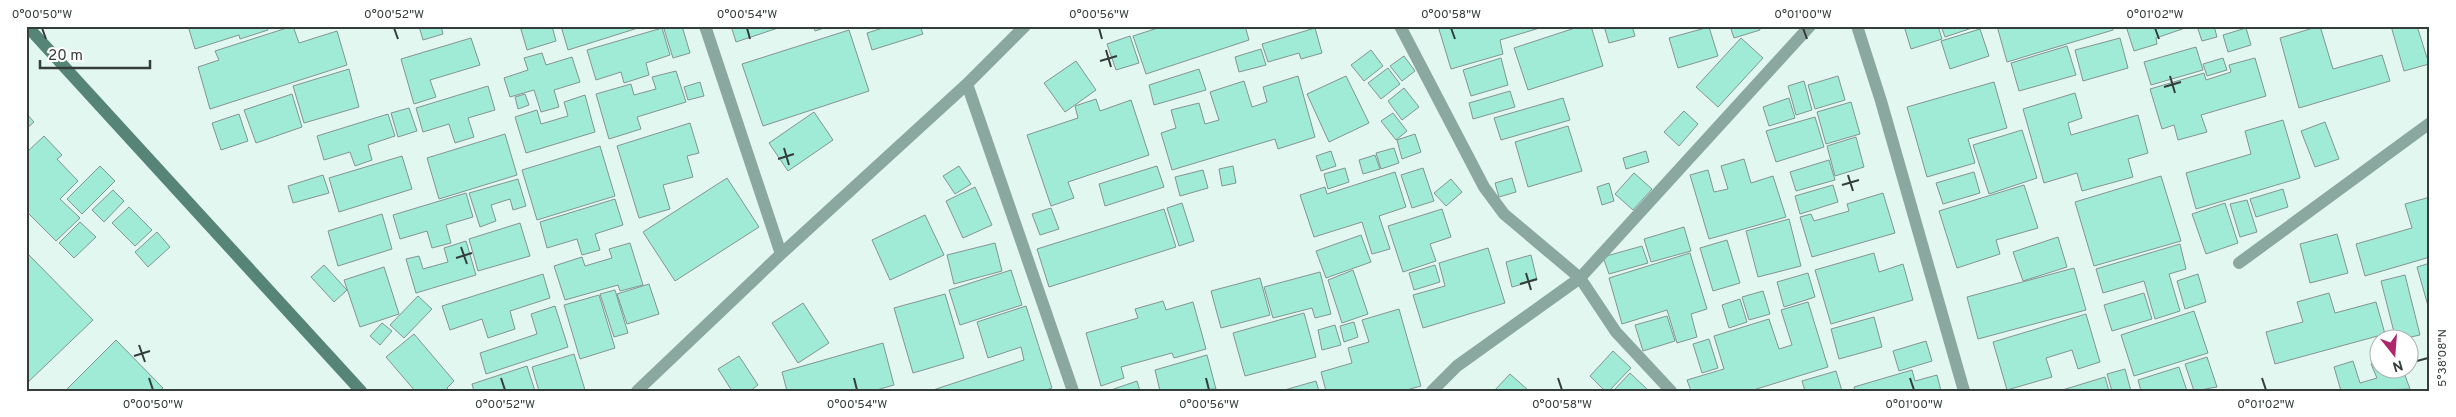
<svg xmlns="http://www.w3.org/2000/svg" width="2456" height="417" font-family="Overpass,sans-serif">
<style>
.building{fill:#9febd6;stroke:#839590}
.lines{fill:none;stroke-linecap:round;stroke-linejoin:round}
.street{stroke:#8aa89f;stroke-width:12}
.secondary{stroke:#568578;stroke-width:12}
.ticks{fill:none;stroke:#353d3b;stroke-width:2}
.neatline{fill:none;stroke:#353d3b;stroke-width:2}
.ticks-label{font-size:12px;text-anchor:middle;fill:#353d3b}
</style>
<rect width="100%" height="100%" fill="#e3f7f1"/>
<path class="building" d="M188 26H266L268 30 240 39 239 35 195 49Z
M293 26 299 43 337 31 347 65 210 109 198 67 219 60 215 51Z
M419 26H441L443 34 423 40Z
M520 26H552L556 41 527 50Z
M561 26H638V28L568 50Z
M673 26H682L690 53 673 58 664 29Z
M731 26H784L736 42Z
M813 26H830L815 31Z
M889 26H920L923 34 872 50 867 33Z
M1164 26H1245L1249 40 1146 74 1133 36Z
M1438 26H1546L1500 40 1503 54 1451 69Z
M1581 26H1591L1603 66 1528 90 1514 48Z
M1604 26H1632L1635 36 1609 43Z
M1730 26H1759L1760 30 1734 38Z
M1904 26H1938L1942 39 1911 49Z
M1941 26H1978L1945 37Z
M1997 26H2112L2113 30 2007 62Z
M2126 26H2191L2156 38 2157 44 2134 51Z
M2197 26H2214L2217 37 2202 41Z
M2320 26 2333 69 2382 55 2390 81 2299 108 2280 38Z
M2391 26H2417L2429 64 2404 71Z
M1709 27 1718 56 1678 68 1669 38Z
M662 28 670 55 646 63 649 75 624 83 621 72 596 80 587 50Z
M1315 28 1322 53 1301 59 1299 53 1268 62 1262 44Z
M2246 28 2251 45 2228 52 2223 35Z
M1980 29 1989 56 1950 69 1941 41Z
M849 30 869 91 763 126 742 64Z
M1130 36 1139 63 1116 70 1107 44Z
M471 38 480 65 430 80 436 97 414 104 401 59Z
M1741 38 1763 58 1718 107 1696 87Z
M2120 38 2128 68 2083 81 2075 50Z
M2067 46 2076 75 2019 91 2011 63Z
M2196 47 2203 70 2151 85 2144 62Z
M1261 49 1266 65 1239 72 1235 57Z
M1371 50 1383 66 1364 81 1351 65Z
M542 53 546 65 572 57 580 82 554 90 559 107 541 112 534 90 510 97 504 78 528 70 524 58Z
M1404 56 1415 71 1402 81 1390 66Z
M1501 58 1508 85 1471 96 1463 70Z
M2223 58 2227 70 2207 76 2203 64Z
M2255 58 2266 96 2201 115 2207 132 2178 140 2174 125 2162 129 2150 89 2204 73 2206 80 2231 72 2229 65Z
M1076 61 1096 90 1065 112 1044 83Z
M1388 68 1400 84 1381 99 1368 83Z
M349 69 359 107 304 123 293 86Z
M1199 69 1206 90 1154 105 1149 85Z
M676 71 686 102 637 117 641 129 609 139 596 94 631 84 634 95 656 89 652 77Z
M1298 76 1315 137 1278 149 1275 139 1172 170 1161 133 1176 128 1171 110 1199 103 1205 124 1219 120 1210 92 1244 81 1252 107 1267 102 1263 87Z
M1346 76 1369 123 1329 142 1307 94Z
M1838 76 1845 100 1815 109 1808 85Z
M1804 81 1812 110 1796 115 1788 86Z
M700 82 704 96 688 100 684 87Z
M1994 82 2007 128 1968 139 1975 163 1927 177 1907 107Z
M488 86 495 110 468 118 474 137 455 143 449 124 423 132 416 108Z
M1404 88 1419 107 1402 120 1388 101Z
M1510 91 1515 107 1473 119 1469 103Z
M2075 93 2082 118 2068 123 2071 135 2138 115 2148 153 2128 159 2133 177 2082 191 2077 173 2044 183 2023 109Z
M292 94 302 127 256 143 244 110Z
M525 94 529 105 518 109 515 97Z
M585 95 595 132 526 153 515 117 537 110 541 124 568 116 564 102Z
M1563 98 1570 120 1501 140 1494 118Z
M1789 98 1795 118 1769 126 1763 107Z
M1096 99 1100 111 1131 100 1149 155 1068 182 1074 198 1051 206 1027 135 1078 118 1075 106Z
M1851 102 1860 134 1826 144 1817 112Z
M409 108 417 131 398 137 391 113Z
M1684 111 1698 124 1679 146 1664 132Z
M814 112 833 140 788 171 769 143Z
M26 113 34 122 26 129Z
M1393 113 1407 131 1396 140 1381 121Z
M239 114 248 141 221 150 212 123Z
M388 114 395 136 368 145 372 160 355 166 350 152 324 160 317 136Z
M1815 117 1824 147 1776 162 1766 131Z
M2283 120 2300 178 2196 209 2186 173 2251 154 2245 131Z
M2325 122 2339 159 2315 167 2301 131Z
M690 123 699 153 687 156 693 177 663 185 670 209 639 218 617 146Z
M1568 126 1582 171 1528 187 1515 142Z
M2022 130 2037 178 1989 194 1973 145Z
M505 134 517 175 439 199 427 158Z
M1415 134 1421 152 1402 159 1397 140Z
M44 136 62 155 57 159 78 181 60 199 80 218 56 241 26 211V153Z
M1856 137 1864 167 1835 176 1827 146Z
M600 146 615 196 537 220 522 170Z
M1394 148 1399 163 1381 169 1376 153Z
M1331 151 1336 166 1321 171 1316 156Z
M1646 151 1649 162 1626 169 1623 158Z
M1375 155 1380 169 1363 174 1359 160Z
M402 156 412 189 339 212 329 178Z
M1744 159 1751 183 1773 176 1786 217 1709 239 1690 175 1708 170 1714 192 1728 189 1721 166Z
M1829 160 1835 180 1796 191 1790 172Z
M100 166 115 181 82 214 67 199Z
M959 166 971 184 955 194 943 176Z
M1157 166 1164 187 1105 206 1099 184Z
M1233 166 1236 183 1222 186 1219 169Z
M1345 168 1349 182 1328 189 1324 174Z
M1423 168 1434 201 1412 208 1401 175Z
M1203 170 1208 188 1180 196 1175 177Z
M1395 172 1406 207 1379 216 1390 249 1372 254 1362 222 1314 237 1300 195 1325 187 1327 194Z
M1974 172 1980 193 1943 204 1936 183Z
M1634 173 1652 189 1633 210 1615 194Z
M323 175 329 193 293 203 288 186Z
M2161 176 2181 241 2094 266 2075 202Z
M727 178 759 227 675 281 643 232Z
M1512 178 1516 192 1499 197 1495 183Z
M518 179 526 206 513 210 510 199 491 205 496 221 480 227 469 193Z
M1451 179 1462 192 1446 206 1434 193Z
M1609 183 1614 201 1602 205 1597 187Z
M1833 185 1838 202 1800 214 1795 196Z
M2024 185 2038 228 1996 240 2000 254 1957 268 1939 211Z
M975 187 992 225 963 238 946 201Z
M2283 189 2288 207 2256 217 2250 199Z
M113 190 124 201 104 222 92 210Z
M466 193 473 217 446 225 451 243 432 248 427 231 400 239 393 215Z
M1883 193 1895 233 1812 257 1800 217 1811 214 1814 221 1849 211 1847 204Z
M2430 197V257L2365 276 2356 244 2412 228 2405 204Z
M615 199 623 225 595 234 600 250 582 255 577 239 547 248 540 222Z
M2247 200 2257 232 2240 237 2230 204Z
M1182 203 1194 241 1179 246 1167 208Z
M2225 203 2238 243 2206 254 2192 214Z
M129 207 152 230 135 246 112 223Z
M1051 208 1059 229 1040 235 1032 214Z
M1164 209 1176 247 1049 287 1037 249Z
M1442 209 1451 237 1430 244 1436 261 1403 272 1388 226Z
M382 214 392 249 338 266 328 231Z
M925 215 944 255 890 280 872 240Z
M1789 219 1801 266 1758 277 1746 231Z
M80 222 96 237 74 258 59 243Z
M520 223 530 256 478 271 469 239Z
M1684 227 1691 251 1651 262 1644 239Z
M157 232 170 247 148 267 135 252Z
M2337 234 2348 273 2310 283 2300 244Z
M1361 235 1371 262 1326 278 1316 251Z
M2058 237 2067 267 2023 281 2013 252Z
M1727 240 1740 283 1713 291 1700 248Z
M466 241 476 275 416 293 406 259 419 256 423 269 448 262 444 248Z
M630 243 643 285 620 291 618 285 565 300 554 266 582 257 585 266 612 258 609 249Z
M995 243 1002 271 954 284 947 255Z
M2180 244 2186 269 2169 274 2180 311 2155 319 2144 281 2103 293 2096 269Z
M1642 246 1648 263 1609 274 1603 257Z
M1488 248 1505 303 1423 328 1413 295 1445 286 1439 263Z
M26 252 93 320 26 384Z
M1690 253 1707 309 1691 314 1697 337 1677 343 1667 310 1622 324 1609 278Z
M1874 253 1879 272 1903 264 1913 300 1831 324 1815 270Z
M1531 255 1537 280 1512 287 1506 262Z
M2430 263V313L2417 267Z
M324 265 347 290 334 302 311 277Z
M1435 265 1440 282 1414 290 1409 273Z
M384 267 399 314 360 327 344 280Z
M2074 268 2086 310 1978 339 1967 297Z
M1011 270 1022 305 960 325 949 290Z
M1353 270 1368 314 1342 323 1328 280Z
M1320 272 1331 314 1315 318 1312 308 1273 318 1264 287Z
M1808 273 1815 297 1784 307 1777 282Z
M543 274 550 298 510 311 515 329 488 338 482 319 450 330 442 306Z
M2198 274 2206 302 2185 309 2177 281Z
M2405 275 2420 335 2396 340 2381 281Z
M1260 278 1270 315 1221 328 1211 291Z
M649 284 659 314 627 324 617 294Z
M615 290 628 333 614 337 600 294Z
M1763 291 1770 314 1749 320 1742 297Z
M2144 293 2152 319 2112 331 2104 305Z
M2329 293 2335 313 2376 302 2385 334 2275 364 2266 332 2303 322 2297 302Z
M945 294 964 358 913 373 894 308Z
M599 295 615 348 580 359 564 305Z
M418 296 432 309 404 338 390 325Z
M1740 299 1747 322 1729 328 1722 305Z
M1163 301 1166 310 1193 302 1206 349 1174 358 1172 353 1121 367 1124 378 1101 386 1086 333 1138 318 1135 309Z
M1808 302 1828 367 1750 391H1691L1687 380 1724 369 1714 336 1769 319 1779 349 1792 345 1781 310Z
M803 303 829 343 798 363 772 323Z
M555 306 568 347 486 374 480 353 537 334 531 314Z
M1026 306 1052 388 1043 391H930L1024 360 1021 347 988 358 977 322Z
M1399 309 1421 386 1403 391H1326L1321 372 1352 363 1348 348 1369 342 1362 320Z
M2194 311 2208 353 2134 376 2121 335Z
M1304 313 1316 357 1245 376 1233 333Z
M2086 314 2100 362 2078 369 2072 350 2046 358 2052 377 2007 390 1993 342Z
M1667 316 1675 341 1643 351 1635 325Z
M1874 317 1882 347 1839 359 1831 329Z
M1354 322 1358 337 1344 342 1340 326Z
M382 323 392 331 380 345 370 336Z
M1335 325 1341 345 1322 350 1318 330Z
M414 334 454 381 447 388 449 391H415L386 357Z
M1709 339 1718 368 1702 373 1693 344Z
M116 340 163 388 159 391H65Z
M1926 341 1932 361 1899 371 1893 351Z
M883 343 894 385 873 391H787L782 372Z
M1613 351 1631 368 1609 391H1605L1590 376Z
M574 354 585 390 539 391 532 367Z
M1207 355 1216 389 1160 391 1155 370Z
M739 356 758 385 750 391H732L718 369Z
M2207 357 2217 387 2194 391 2185 364Z
M2353 361 2360 383 2377 378 2371 364 2378 361V370H2403L2410 389 2341 391 2334 367Z
M527 366 535 391H474L472 384Z
M2179 367 2187 391H2141L2138 380Z
M2125 369 2131 391H2112L2107 374Z
M1912 370 1915 381 1937 375 1941 391H1855L1854 387Z
M1836 371 1842 391H1805L1802 381Z
M1630 373 1649 391H1613Z
M1510 374 1529 391H1494Z
M2105 377 2109 391H2059Z
M1137 381 1140 391H1108Z
M1316 381 1319 391H1281Z"/>
<g class="lines">
<path class="street" d="M705 26 781 254
M1400 26 1484 187 1504 214 1580 278 1616 332 1671 391
M1857 26 1881 101 1964 391
M967 84 1073 391
M2239 263 2430 123
M637 391 781 254 967 84 1025 26
M1432 391 1457 366 1580 278 1810 26"/>
<path class="secondary" d="M27 26 361 391"/>
</g>
<path class="ticks" d="M42 28 46 39M394 28 398 39M747 28 750 39M1099 28 1102 39M1451 28 1455 39M1803 28 1807 39M2155 28 2159 39M1106 50 1111 67M1100 61 1117 56M2170 76 2175 93M2164 87 2181 82M784 148 789 165M778 159 794 154M1848 175 1853 191M1842 185 1859 180M461 247 467 264M456 258 472 253M1526 273 1531 290M1520 284 1537 279M139 345 145 362M134 356 150 351M2417 361 2428 358M149 378 153 390M501 378 505 390M854 378 857 390M1206 378 1209 390M1558 378 1562 390M1910 378 1914 390M2262 378 2266 390"/>
<rect width="2456" height="417" fill="none" stroke="#ffffff" stroke-width="55"/>
<g transform="translate(2394 354) rotate(163)"><circle r="24" fill="#ffffff" stroke="#aeb1b1"/>
<path d="M0-4L9 19L0 12L-9 19Z" fill="#af276b"/>
<text y="-8" font-size="14" font-weight="bold" text-anchor="middle" fill="#353d3b">N</text>
</g>
<path d="M40 60v8h110v-8" fill="none" stroke="#353d3b" stroke-width="2.5"/>
<text x="48" y="60" font-size="15" fill="#353d3b" stroke="#ffffff" stroke-width="4" paint-order="stroke">20 m</text>
<rect x="28" y="28" width="2400" height="362" class="neatline"/>
<g class="ticks-label">
<text x="42" y="18">0°00'50"W</text>
<text x="394" y="18">0°00'52"W</text>
<text x="747" y="18">0°00'54"W</text>
<text x="1099" y="18">0°00'56"W</text>
<text x="1451" y="18">0°00'58"W</text>
<text x="1803" y="18">0°01'00"W</text>
<text x="2155" y="18">0°01'02"W</text>
<text transform="translate(2442 358) rotate(-90)" y="4">5°38'08"N</text>
<text x="153" y="408">0°00'50"W</text>
<text x="505" y="408">0°00'52"W</text>
<text x="857" y="408">0°00'54"W</text>
<text x="1209" y="408">0°00'56"W</text>
<text x="1562" y="408">0°00'58"W</text>
<text x="1914" y="408">0°01'00"W</text>
<text x="2266" y="408">0°01'02"W</text>
</g>
</svg>
